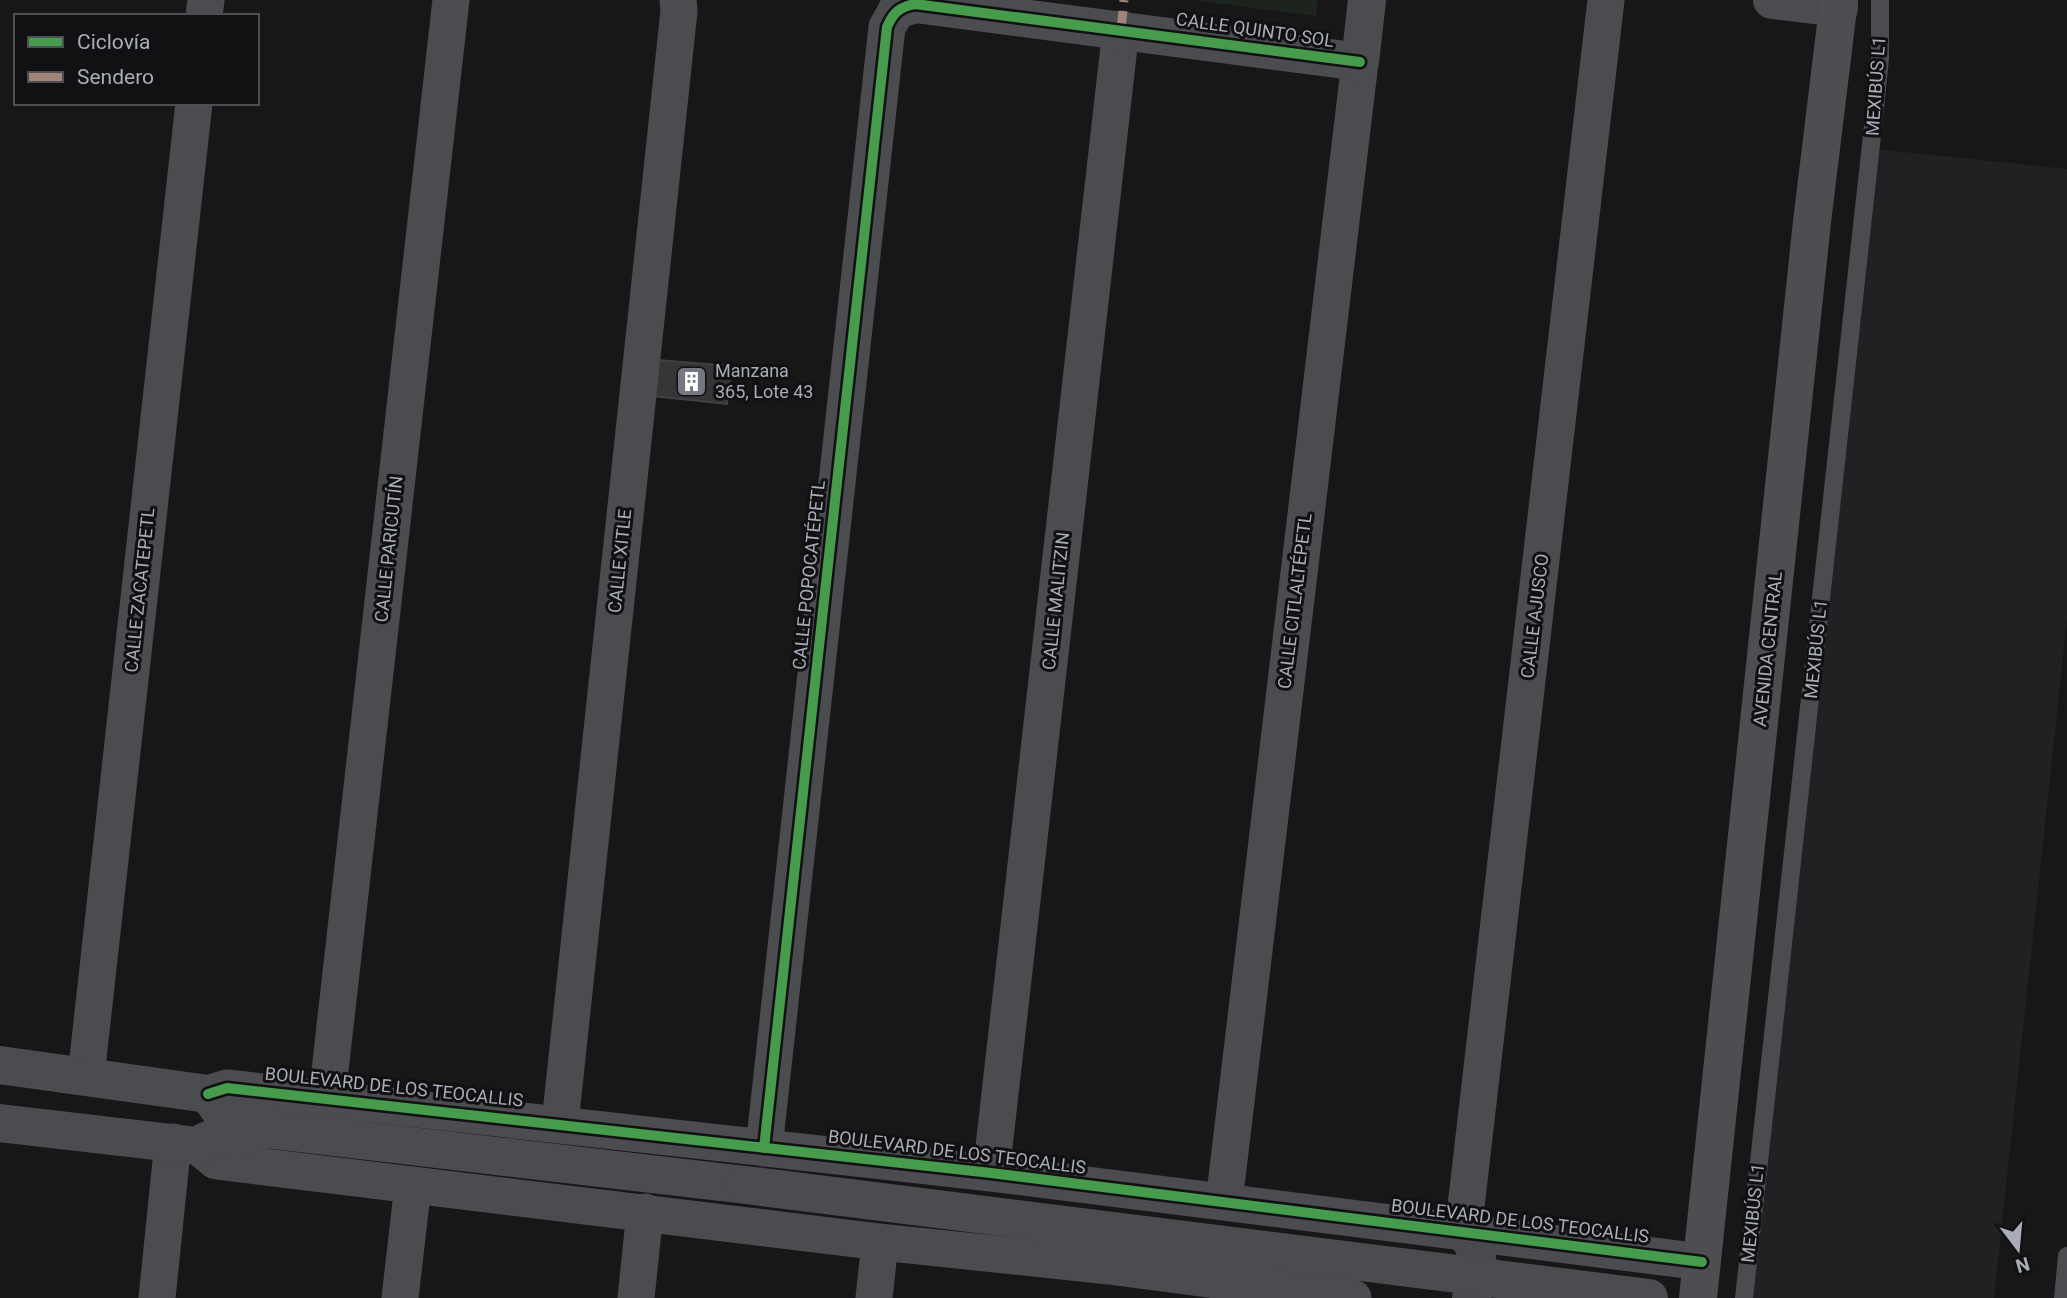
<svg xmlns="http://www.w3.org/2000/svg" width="2067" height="1298" font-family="Roboto,sans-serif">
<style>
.built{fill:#212123}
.green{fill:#1d241e}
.building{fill:#353536;stroke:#3f4043;stroke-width:2}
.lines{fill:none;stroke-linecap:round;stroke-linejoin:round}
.service{stroke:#4b4c50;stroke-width:18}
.minor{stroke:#4b4c50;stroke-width:37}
.tertiary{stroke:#4b4c50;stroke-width:38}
.secondary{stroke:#4a4a4e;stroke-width:38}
.trunk{stroke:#4e4e52;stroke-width:38}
.tertiary-bridge{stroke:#4b4c50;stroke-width:38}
.quiet{stroke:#a18479;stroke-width:9;stroke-dasharray:18 9;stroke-linecap:butt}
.cycleway-casing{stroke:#111113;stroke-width:15}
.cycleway{stroke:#469c4c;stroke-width:10}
.labels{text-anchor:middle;stroke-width:6;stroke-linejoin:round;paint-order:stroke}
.street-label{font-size:18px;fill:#a8adb8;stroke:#111113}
.poi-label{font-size:18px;fill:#a8adb8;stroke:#111113;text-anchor:start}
</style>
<rect width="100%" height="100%" fill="#171717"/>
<path class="built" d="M1875 149 2067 169V620L1994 1298H1749Z"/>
<path class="green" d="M1192 0H1318L1316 16Z"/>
<path class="building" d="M657 360 731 366 727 404 653 396Z"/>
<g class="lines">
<path class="service" d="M1744 1298 1874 117 1880 58V0
M2063 1298 2067 1256"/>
<path class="minor" d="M204 16 206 0
M86 1076 194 103
M208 1094 227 1088 991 1173 1702 1262
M327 1097 451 0
M560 1123 679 11 678 0
M198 1146 216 1161 880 1242 1109 1266 1353 1298
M764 1148 887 27 897 10
M991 1173 1121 29
M1224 1202 1360 62
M1463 1232 1606 0
M157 1298 173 1142
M400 1298 413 1185
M636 1298 645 1212
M874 1298 880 1242"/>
<path class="tertiary" d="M1772 0 1839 8
M897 10 915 4 1360 62 1367 0
M0 1065 208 1094 221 1112 256 1119 264 1127
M0 1123 198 1146C219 1129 242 1142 265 1129L746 1185"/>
<path class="secondary" d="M1463 1232C1483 1249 1479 1275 1471 1298"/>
<path class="trunk" d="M1698 1298 1812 222 1839 0"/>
<path class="tertiary-bridge" d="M746 1185 1649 1298"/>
<path class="quiet" d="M1121 29 1124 0"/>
<defs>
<path id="cycleway" d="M208 1094 227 1088 991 1173 1702 1262
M764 1148 887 27C893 13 899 7 915 4L1360 62"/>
</defs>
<use href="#cycleway" class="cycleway-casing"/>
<use href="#cycleway" class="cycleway"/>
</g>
<defs>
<symbol id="building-square" viewBox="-11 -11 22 22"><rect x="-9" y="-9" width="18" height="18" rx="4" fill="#757880" stroke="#111113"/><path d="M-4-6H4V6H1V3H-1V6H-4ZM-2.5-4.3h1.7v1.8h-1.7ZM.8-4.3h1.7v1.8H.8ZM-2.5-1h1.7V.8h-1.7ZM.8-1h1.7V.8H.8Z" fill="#fff"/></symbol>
</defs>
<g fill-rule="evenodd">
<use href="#building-square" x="674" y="364" width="35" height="35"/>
</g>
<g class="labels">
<g class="street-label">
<text transform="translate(1255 30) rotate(8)" y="6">CALLE QUINTO SOL</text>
<text transform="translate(1876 86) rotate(-86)" y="6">MEXIBÚS L1</text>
<text transform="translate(389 549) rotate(-84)" y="6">CALLE PARICUTÍN</text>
<text transform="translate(620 561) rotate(-84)" y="6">CALLE XITLE</text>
<text transform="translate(809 575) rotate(-84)" y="6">CALLE POPOCATÉPETL</text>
<text transform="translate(140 590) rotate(-84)" y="6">CALLE ZACATEPETL</text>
<text transform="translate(1056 601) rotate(-84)" y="6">CALLE MALITZIN</text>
<text transform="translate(1295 601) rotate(-83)" y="6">CALLE CITLALTÉPETL</text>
<text transform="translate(1535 616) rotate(-83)" y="6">CALLE AJUSCO</text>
<text transform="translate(1768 649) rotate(-84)" y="6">AVENIDA CENTRAL</text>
<text transform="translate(1816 649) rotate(-84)" y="6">MEXIBÚS L1</text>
<text transform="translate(394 1087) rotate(6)" y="6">BOULEVARD DE LOS TEOCALLIS</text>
<text transform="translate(957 1152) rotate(7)" y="6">BOULEVARD DE LOS TEOCALLIS</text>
<text transform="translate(1753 1213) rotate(-84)" y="6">MEXIBÚS L1</text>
<text transform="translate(1520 1221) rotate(7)" y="6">BOULEVARD DE LOS TEOCALLIS</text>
</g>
<g class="poi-label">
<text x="715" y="377">Manzana<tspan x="715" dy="21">365, Lote 43</tspan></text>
</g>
</g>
<rect x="14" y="14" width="245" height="91" fill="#111113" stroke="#4d4f55" stroke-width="2"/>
<rect x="28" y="37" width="35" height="10" fill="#469c4c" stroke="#4d4f55" stroke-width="2"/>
<text x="77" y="49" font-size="21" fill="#a8adb8">Ciclovía</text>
<rect x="28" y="72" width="35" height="10" fill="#a18479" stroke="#4d4f55" stroke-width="2"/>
<text x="77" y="84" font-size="21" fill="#a8adb8">Sendero</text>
<g transform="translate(2018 1249) rotate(164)" stroke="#111113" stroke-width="5" paint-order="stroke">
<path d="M0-5L12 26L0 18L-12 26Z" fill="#a8adb8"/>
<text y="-10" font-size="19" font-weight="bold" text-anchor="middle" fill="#a8adb8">N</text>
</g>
</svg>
